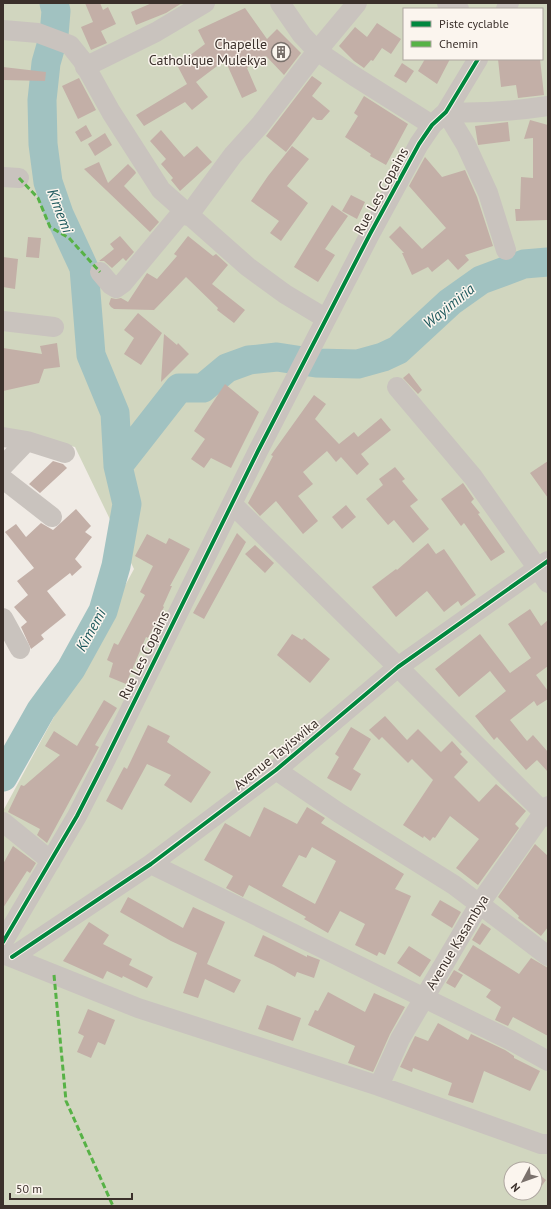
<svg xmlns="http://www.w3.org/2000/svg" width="551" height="1209" font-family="'PT Sans',sans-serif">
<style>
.green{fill:#d1d6bf;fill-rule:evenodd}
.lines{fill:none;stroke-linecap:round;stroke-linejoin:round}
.river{stroke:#a1c2c1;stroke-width:29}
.building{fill:#c3afa7;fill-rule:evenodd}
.minor{stroke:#c9c3be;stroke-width:20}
.quiet{stroke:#57b246;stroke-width:3;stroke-dasharray:6 3;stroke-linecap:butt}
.cycleway-casing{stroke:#fbf5ee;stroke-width:6}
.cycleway{stroke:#00873e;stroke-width:4}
.labels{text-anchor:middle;stroke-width:3;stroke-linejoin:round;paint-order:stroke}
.poi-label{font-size:14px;fill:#3b302b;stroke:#fbf5ee;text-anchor:end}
.street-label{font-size:14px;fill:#3b302b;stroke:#fbf5ee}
.water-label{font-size:15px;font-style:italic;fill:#1f5a5e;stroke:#fbf5ee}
</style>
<rect width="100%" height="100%" fill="#f0ebe5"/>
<path class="green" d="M3 3H548V1206H3V811L134 569 75 447 3 429ZM404 9H542V59H404ZM511 1169H535V1193H511Z"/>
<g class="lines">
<path class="river" d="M118 466 179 388H203L227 368 249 360 277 357 316 363 358 364 383 357 398 350 450 302 481 280 524 264 548 262
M3 777 41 710 71 669 103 611 116 566 127 504 118 466 115 413 91 355 84 268 59 214 48 182 43 144 42 100 46 63 54 35 56 11 54 3"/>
</g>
<path class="building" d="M85 3H100L103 10 108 7 116 24 101 31 107 43 91 50 81 27 93 22Z
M152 3H182L166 13 136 25 131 12Z
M245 8 267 39 277 29 301 53 284 75 266 56 247 68 257 91 242 98 225 60 196 82 208 97 192 110 185 102 144 126 136 115 187 84 177 65 205 44 198 30Z
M377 23 401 39 391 54 382 48 373 61 371 60 364 68 354 61 339 46 355 27 367 37Z
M425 59H450L437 84 418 71Z
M498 59H540L544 95 518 98 516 85 501 87Z
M402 63 414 71 406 83 394 76Z
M3 67 46 72 45 81 3 80Z
M312 76 322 83 312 96 330 111 322 120H317L313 117 286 152 266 136Z
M79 78 96 110 78 119 62 86Z
M364 96 408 124 386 165 370 156 371 154 345 137 358 116 354 113Z
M530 120 548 125V220L516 221 515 209H520L521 177 533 178V138L524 139Z
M508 122 510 141 478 145 475 126Z
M86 125 92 136 81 142 75 132Z
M161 130 184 157 197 146 212 162 180 191 171 180 173 178 161 164 166 159 150 141Z
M105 133 112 145 95 156 88 144Z
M292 146 309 159 287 186 308 203 281 241 270 233 279 221 251 201 268 176Z
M425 157 442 177 465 170 477 197 493 246 465 255 469 260 458 270 448 259 432 272 428 267 412 275 402 253H404L389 237 400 226 422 249 446 228 409 186Z
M99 162 108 183 128 164 135 171 136 173 124 186 159 222 150 232 84 169Z
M351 195 365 202 357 219 342 211Z
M332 205 348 216 325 249 335 255 318 282 294 267Z
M120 236 134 252 126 261 123 258 112 268 104 261H99L114 249 110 244Z
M188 236 213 256 216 254 228 265 212 284 245 310 234 323 217 310 218 308 186 277 154 310 114 309 111 307 109 304 111 298 116 299 121 298 128 302 147 273 157 279 177 256 174 254Z
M28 237 41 238 39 258 26 257Z
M3 257 18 259 15 289 3 287Z
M138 313 162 333 141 365 124 354 134 338 124 330Z
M164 334 177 345 178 343 189 354 161 382Z
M57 343 60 367 44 369 39 383 3 391V348L42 354 40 346Z
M409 373 422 390 418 394 403 378Z
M225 384 259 412 231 468 211 458 204 468 191 459 205 439 194 431Z
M314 395 326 404 315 419 339 444 354 432 358 437 381 418 391 430 361 454 369 464 357 475 341 457 336 462 327 451 303 472 313 484 298 496 318 521 303 534 276 501 260 516 248 503 273 456 271 455Z
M53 461 63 464 67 468 40 493 29 484Z
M548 461V498L530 473Z
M395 467 405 479 402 481 418 500 410 506 429 529 413 543 394 520 388 525 366 499 383 485 379 479Z
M463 483 474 499 471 502 480 513 478 514 505 552 491 561 464 523 461 526 441 499Z
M346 505 356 517 342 529 332 517Z
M76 509 91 526 85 532 92 537 75 559 82 567 72 576 70 573 47 591 66 615 41 635 44 639 31 649 21 627 27 622 14 607 28 595 17 581 34 568 5 532 16 524 26 537 41 523 53 530Z
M237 533 246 542 204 619 193 613Z
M147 534 166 544 169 538 190 549 170 586H172L163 606 164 607 148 638 146 637 126 684 109 677 113 663 107 660 114 643 118 645 145 595 140 592 153 566 135 556Z
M428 543 436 554 444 549 476 595 461 606 458 601 444 612 427 591 396 617 372 587 396 569 397 570Z
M255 545 274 563 265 573 245 554Z
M530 609 541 626 548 620V666L536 675 548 691V699L537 706 534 701 510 720 527 741 533 735 548 752V772L537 760 526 770 497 737 494 740 475 716 506 691 490 671 459 697 435 669 480 634 510 673 531 658 508 624Z
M292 634 302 640 304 638 330 659 310 683 277 655Z
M104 700 117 708 95 745 99 747 47 843 37 835 40 829 8 812 21 785 24 786 60 755 45 746 54 731 77 746Z
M385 716 407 740 418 729 441 752 452 741 462 752 460 754 468 762 454 777 479 802 496 784 526 811 515 824 519 828 478 885 456 868 479 839 450 816 435 838 433 837 430 841 424 836 423 838 403 825 433 780 412 759 408 763 382 737 379 740 369 730Z
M148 725 170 736 167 742 211 772 191 803 164 785 171 775 147 764 122 810 106 801 124 767 127 769Z
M351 727 371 739 353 769 361 774 351 791 327 778 339 757 335 754Z
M264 807 297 824 307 807 325 818 321 823 404 874 395 889 411 896 385 955 379 952 377 956 355 945 365 924 340 911 328 933 304 919 306 917 249 885 243 897 226 888 233 876 204 860 225 823 250 837ZM312 847 336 861 315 904 282 886 299 855 306 858Z
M535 844 548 856V927L541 936 518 918 519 916 498 897Z
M13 846 36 863 30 873 27 871 3 908V864Z
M128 897 183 928 193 907 225 922 207 964 241 980 234 993 205 979 198 998 183 993 197 953 171 941 120 912Z
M440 900 461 912 452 928 431 915Z
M89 922 109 935 103 944 132 959 129 965 153 977 147 988 123 976 122 978 107 971 103 979 63 961Z
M482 923 491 929 480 945 472 940Z
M263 935 307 957V955L320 960 314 978 297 972 295 977 274 965 254 956Z
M473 945 519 974 531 958 548 968V1036L513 1017 508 1026 495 1020 501 1007 486 997 491 990 458 970Z
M409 946 431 960 420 977 397 963Z
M454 970 463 975 455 988 446 983Z
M328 992 365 1012 374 993 405 1007 390 1034 373 1072 348 1063 355 1046 308 1025 315 1010 318 1011Z
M267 1005 301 1018 293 1041 258 1029Z
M88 1009 115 1020 105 1045 98 1042 91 1058 77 1052 84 1036 78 1033Z
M438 1023 468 1040 471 1034 505 1050 514 1056V1058L540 1071 530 1091 484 1071 473 1103 448 1095 452 1083 413 1068 412 1072 400 1067 415 1036 428 1041Z
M535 1171 546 1180 536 1194 534 1193Z"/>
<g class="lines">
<path class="minor" d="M280 3 302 35 317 51 354 76 432 125
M447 3 459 9
M506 9 509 3
M3 30 38 33 70 45 82 60 111 112 161 190 248 267 285 294 325 318
M85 67 156 32 205 3
M446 112 466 145 488 193 506 250
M446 112C481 114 514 111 548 106
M3 177 19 178
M188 216 233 155 260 125 317 51 357 3
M100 272 111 285 116 288 123 283 183 211
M3 321 54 327
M397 387 473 477 548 583
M3 437 27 441 65 453
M3 466 27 441
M3 479 52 517
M232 504 398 667 548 817
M3 618 20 649
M276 770 339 813 454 885 548 956
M3 822 51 861
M151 864 510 1040 548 1061
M3 942 77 816 103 765 258 451 370 234 419 144 432 125 446 112 478 59
M3 954 138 1008 379 1086 541 1144H548
M12 957 151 864 276 770 398 667 548 561
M379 1086 400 1039 480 903 548 806"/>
<path class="quiet" d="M19 178 38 198 50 227 69 238 100 272
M54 975 66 1101 113 1206"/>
<defs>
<path id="cycleway" d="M3 942 77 816 103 765 258 451 370 234 419 144 432 125 446 112 478 59
M12 957 151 864 276 770 398 667 548 561"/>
</defs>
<use href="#cycleway" class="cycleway-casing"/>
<use href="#cycleway" class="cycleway"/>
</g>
<defs>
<symbol id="building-ring" viewBox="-11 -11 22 22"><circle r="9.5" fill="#fbf5ee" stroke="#7a716c" stroke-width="1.5"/><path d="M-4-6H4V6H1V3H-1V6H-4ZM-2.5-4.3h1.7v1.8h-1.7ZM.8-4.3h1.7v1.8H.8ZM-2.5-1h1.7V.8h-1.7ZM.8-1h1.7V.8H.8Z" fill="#7a716c"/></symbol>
</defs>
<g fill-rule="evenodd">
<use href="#building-ring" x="270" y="41" width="22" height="22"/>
</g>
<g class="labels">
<g class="poi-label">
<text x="267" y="49">Chapelle<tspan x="267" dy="16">Catholique Mulekya</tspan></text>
</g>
<g class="street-label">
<text transform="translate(381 191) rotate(-61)" y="5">Rue Les Copains</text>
<text transform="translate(144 655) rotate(-64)" y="5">Rue Les Copains</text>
<text transform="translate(276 754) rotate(-39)" y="5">Avenue Tayiswika</text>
<text transform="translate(457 942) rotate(-59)" y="5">Avenue Kasambya</text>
</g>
<g class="water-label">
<text transform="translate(60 211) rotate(69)" y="5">Kimemi</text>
<text transform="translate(449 306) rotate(-39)" y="5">Wayimiria</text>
<text transform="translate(91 630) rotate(-61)" y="5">Kimemi</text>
</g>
</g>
<rect width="551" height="1209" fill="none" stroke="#3b302b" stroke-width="8"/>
<rect x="403" y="8" width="140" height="52" fill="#fbf5ee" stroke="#aea6a0"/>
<rect x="411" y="21" width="20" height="6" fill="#00873e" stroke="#aea6a0"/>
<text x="439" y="28" font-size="12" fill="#3b302b">Piste cyclable</text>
<rect x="411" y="41" width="20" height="6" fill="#57b246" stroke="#aea6a0"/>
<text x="439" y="48" font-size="12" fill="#3b302b">Chemin</text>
<g transform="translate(523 1181) rotate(229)"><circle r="19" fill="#fbf5ee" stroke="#aea6a0"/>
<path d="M0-3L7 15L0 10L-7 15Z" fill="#7a716c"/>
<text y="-6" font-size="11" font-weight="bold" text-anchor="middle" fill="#3b302b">N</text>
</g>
<path d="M10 1193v6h122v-6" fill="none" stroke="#3b302b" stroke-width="2"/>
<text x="16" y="1193" font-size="12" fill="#3b302b" stroke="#fbf5ee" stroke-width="3" paint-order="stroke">50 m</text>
</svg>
